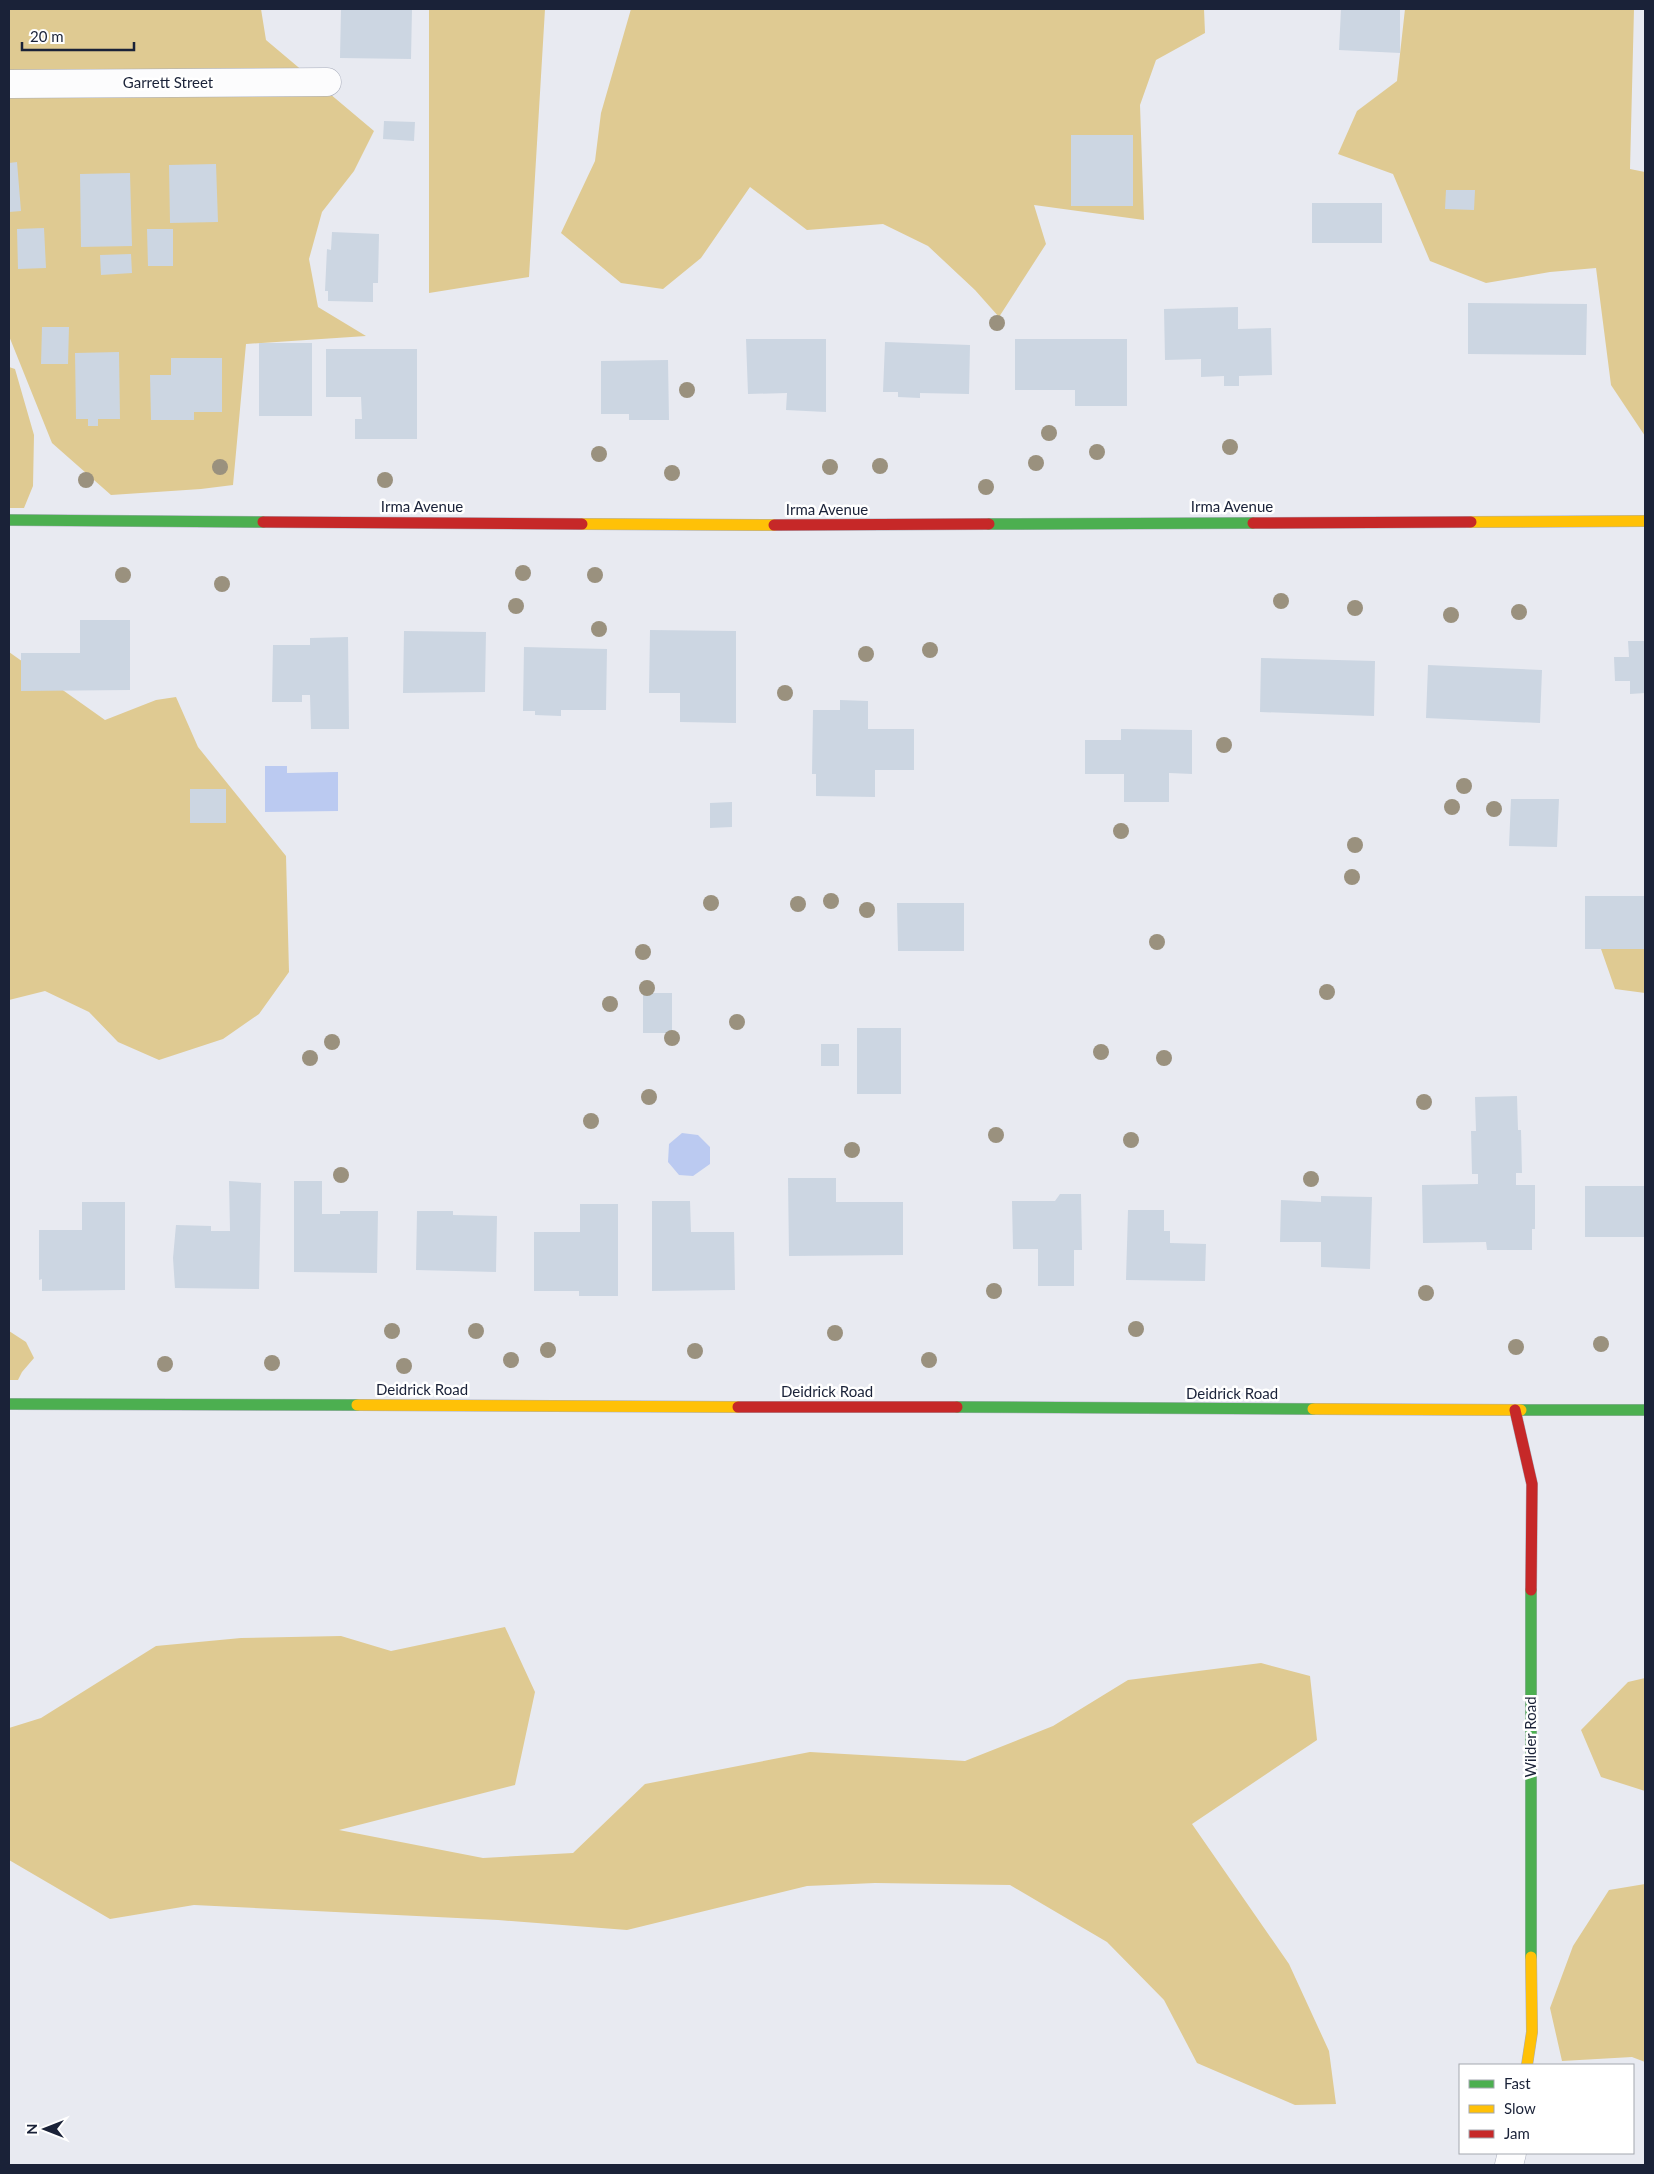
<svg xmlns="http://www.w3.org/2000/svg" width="1654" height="2174" font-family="Lato,sans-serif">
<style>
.forest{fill:#dfca92}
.water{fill:#bbcaf1}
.building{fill:#ccd6e2}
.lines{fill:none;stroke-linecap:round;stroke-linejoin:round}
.street-casing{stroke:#a8adbb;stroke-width:29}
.fast-casing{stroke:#a8adbb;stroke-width:12}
.slow-casing{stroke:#a8adbb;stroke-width:12}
.jam-casing{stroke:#a8adbb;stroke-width:12}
.street{stroke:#fcfcfd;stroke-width:28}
.fast{stroke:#4caf50;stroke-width:11}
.slow{stroke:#ffc107;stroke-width:11}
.jam{stroke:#c62828;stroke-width:11}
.tree{fill:#9a917e}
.labels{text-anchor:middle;stroke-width:5;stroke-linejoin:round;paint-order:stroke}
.street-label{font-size:15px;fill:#1a2238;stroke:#fff}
</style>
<rect width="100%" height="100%" fill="#e8eaf1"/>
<path class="forest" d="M9 9H261L266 40 374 131 354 171 322 212 309 259 318 307 366 336 246 344 233 485 201 489 111 495 52 443 9 336Z
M429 9H545L529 277 429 293Z
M631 9H1204L1205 33 1156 60 1140 105 1144 220 1034 205 1046 244 999 317 975 290 928 246 883 224 807 230 750 187 701 258 663 289 621 283 561 233 595 161 601 113Z
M1405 9H1634L1630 169 1645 172V436L1611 385 1596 268 1550 272 1486 283 1430 261 1393 174 1338 154 1357 111 1397 81Z
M9 367 15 369 34 435 33 486 24 508H9Z
M9 652 105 720 156 700 176 697 198 747 286 856 289 972 259 1014 223 1039 159 1060 118 1042 89 1012 45 991 9 1000Z
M1601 949H1645V993L1615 989Z
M9 1331 26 1342 34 1358 22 1372 18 1380H9Z
M505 1627 535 1692 515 1785 339 1830 483 1858 573 1853 645 1784 810 1752 965 1761 1053 1726 1128 1680 1261 1663 1310 1676 1317 1740 1192 1824 1289 1964 1329 2051 1336 2104 1295 2105 1197 2063 1164 2000 1107 1942 1010 1885 875 1883 807 1886 627 1930 498 1920 194 1905 110 1919 9 1860V1728L41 1718 156 1646 241 1638 341 1636 391 1651Z
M1645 1678V1791L1601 1777 1581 1730 1628 1682Z
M1645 1884V2062L1632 2057 1562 2061 1550 2008 1573 1946 1609 1890Z"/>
<path class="water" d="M265 766H287V773L338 772V811L265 812Z
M682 1133 698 1135 710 1147V1164L693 1176 679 1175 668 1162 669 1144Z"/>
<path class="building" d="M341 9H412L411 59 340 58Z
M1341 9H1400V53L1339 50Z
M384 121 415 122 414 141 383 139Z
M1071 135H1133V206H1071Z
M17 162 21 211 9 212V163Z
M216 164 218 222 170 223 169 165Z
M130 173 132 246 81 247 80 174Z
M1446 190H1475L1474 210 1445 209Z
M1312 203H1382V243H1312Z
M44 228 46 268 18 269 17 229Z
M147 229H173V266H148Z
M332 232 379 234 378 283H373V302L328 301V291H325L327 249 331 250Z
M131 254 132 273 101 275 100 255Z
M1468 303 1587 304 1586 355 1468 354Z
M1238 307V329L1271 328 1272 375 1239 376V386H1224V376L1201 377V359L1165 360 1164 309Z
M42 327H69L68 364H41Z
M746 339H826V412L786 410 787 393 748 394Z
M1015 339H1127V406H1075V390H1015Z
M885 342 970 345 969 394 920 393V398L898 397V392H883Z
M259 343H312V416H259Z
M326 349H417V439H355V419H362L361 397H326Z
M119 352 120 419H98V426H88V419H76L75 353Z
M171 358H222V412H194V420H151L150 375H171Z
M668 360 669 420H629V414H601V361Z
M80 620H130V690L21 691V653H80Z
M650 630 736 631V723L680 722V693H649Z
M404 631 486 632 485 692 403 693Z
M348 637 349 729H311L310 695H302V702H272L273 645H310V638Z
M1628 641H1645V693L1630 694V681H1615L1614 657H1629Z
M524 647 607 649 606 710H561V716L535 715V711H523Z
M1261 658 1375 661 1374 716 1260 712Z
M1428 665 1542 670 1540 723 1426 718Z
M840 700 868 701V729H914V770H875V797L816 796V774H812L813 710H840Z
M1121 729 1192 730V774L1169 773V802H1124V774H1085V740H1121Z
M190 789H226V823H190Z
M1511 799H1559L1557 847 1509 846Z
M732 802V827L710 828V803Z
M1585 896H1645V949H1585Z
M897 903H964V951H898Z
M643 993H672V1033H643Z
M857 1028H901V1094H857Z
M821 1044H839V1066H821Z
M1517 1096 1518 1130H1521L1522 1173H1516V1185H1535V1229H1532V1250H1487L1486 1242 1423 1243 1422 1185 1478 1184V1174H1472L1471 1131H1476L1475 1097Z
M788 1178H836V1202H903V1255L789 1256Z
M229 1181 261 1183 259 1289 175 1288 173 1258 176 1225 211 1226V1231H230Z
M294 1181H322V1214H340V1211H378L377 1273 294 1272Z
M1585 1186H1645V1237H1585Z
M1060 1194H1081L1082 1250H1074V1286H1038V1249H1013L1012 1201H1055Z
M1321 1196 1372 1197 1370 1269 1321 1267V1242H1280L1281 1200 1321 1202Z
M652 1201H690L691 1232H734L735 1290 652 1291Z
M82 1202H125V1290L42 1291V1279L39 1280V1230H82Z
M580 1204H618V1296H579V1291H534V1232H580Z
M1128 1210H1164V1231H1170V1243L1206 1244 1205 1281 1126 1280Z
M417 1211H453V1215L497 1216 496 1272 416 1270Z"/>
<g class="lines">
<defs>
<path id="street" d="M9 84 327 82
M1509 2165 1512 2153"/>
<path id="fast" d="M9 520 263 522
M989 524 1253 523
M9 1404 357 1405
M957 1407 1313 1409
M1521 1410H1645
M1531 1590V1957"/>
<path id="slow" d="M1471 522 1645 521
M582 524 774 525
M357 1405 738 1407
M1313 1409 1521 1410
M1527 2065 1532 2032 1531 1957"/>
<path id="jam" d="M263 522 582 524
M1253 523 1471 522
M774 525 989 524
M738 1407H957
M1515 1410 1532 1484 1531 1590"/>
</defs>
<use href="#street" class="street-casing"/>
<use href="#fast" class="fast-casing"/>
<use href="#slow" class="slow-casing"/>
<use href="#jam" class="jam-casing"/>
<use href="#street" class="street"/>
<use href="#fast" class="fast"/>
<use href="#slow" class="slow"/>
<use href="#jam" class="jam"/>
</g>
<g class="tree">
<circle cx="997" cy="323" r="8"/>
<circle cx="687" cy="390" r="8"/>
<circle cx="1049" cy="433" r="8"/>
<circle cx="1230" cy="447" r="8"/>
<circle cx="1097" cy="452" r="8"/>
<circle cx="599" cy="454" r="8"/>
<circle cx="1036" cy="463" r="8"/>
<circle cx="880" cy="466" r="8"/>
<circle cx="220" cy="467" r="8"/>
<circle cx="830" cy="467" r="8"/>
<circle cx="672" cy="473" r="8"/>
<circle cx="86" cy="480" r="8"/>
<circle cx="385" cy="480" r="8"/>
<circle cx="986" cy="487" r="8"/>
<circle cx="523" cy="573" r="8"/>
<circle cx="123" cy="575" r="8"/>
<circle cx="595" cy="575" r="8"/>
<circle cx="222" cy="584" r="8"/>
<circle cx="1281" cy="601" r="8"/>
<circle cx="516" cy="606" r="8"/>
<circle cx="1355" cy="608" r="8"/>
<circle cx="1519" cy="612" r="8"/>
<circle cx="1451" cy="615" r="8"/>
<circle cx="599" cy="629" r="8"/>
<circle cx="930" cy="650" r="8"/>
<circle cx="866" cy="654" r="8"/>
<circle cx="785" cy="693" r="8"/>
<circle cx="1224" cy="745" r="8"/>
<circle cx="1464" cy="786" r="8"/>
<circle cx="1452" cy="807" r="8"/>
<circle cx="1494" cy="809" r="8"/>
<circle cx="1121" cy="831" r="8"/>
<circle cx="1355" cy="845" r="8"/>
<circle cx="1352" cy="877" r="8"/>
<circle cx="831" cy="901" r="8"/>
<circle cx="711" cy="903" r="8"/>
<circle cx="798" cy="904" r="8"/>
<circle cx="867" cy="910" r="8"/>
<circle cx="1157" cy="942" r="8"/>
<circle cx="643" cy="952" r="8"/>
<circle cx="647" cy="988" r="8"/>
<circle cx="1327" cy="992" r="8"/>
<circle cx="610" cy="1004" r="8"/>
<circle cx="737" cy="1022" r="8"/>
<circle cx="672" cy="1038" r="8"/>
<circle cx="332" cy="1042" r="8"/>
<circle cx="1101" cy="1052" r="8"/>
<circle cx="310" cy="1058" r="8"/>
<circle cx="1164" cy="1058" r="8"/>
<circle cx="649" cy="1097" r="8"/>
<circle cx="1424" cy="1102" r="8"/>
<circle cx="591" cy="1121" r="8"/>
<circle cx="996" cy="1135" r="8"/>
<circle cx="1131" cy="1140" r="8"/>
<circle cx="852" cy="1150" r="8"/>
<circle cx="341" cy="1175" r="8"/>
<circle cx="1311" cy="1179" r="8"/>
<circle cx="994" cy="1291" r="8"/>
<circle cx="1426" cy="1293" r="8"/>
<circle cx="1136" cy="1329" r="8"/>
<circle cx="392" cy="1331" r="8"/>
<circle cx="476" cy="1331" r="8"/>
<circle cx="835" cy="1333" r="8"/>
<circle cx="1601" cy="1344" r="8"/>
<circle cx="1516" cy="1347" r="8"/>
<circle cx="548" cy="1350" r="8"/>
<circle cx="695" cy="1351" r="8"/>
<circle cx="511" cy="1360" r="8"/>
<circle cx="929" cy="1360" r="8"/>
<circle cx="272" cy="1363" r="8"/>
<circle cx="165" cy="1364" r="8"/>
<circle cx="404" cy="1366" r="8"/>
</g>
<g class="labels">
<g class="street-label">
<text x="168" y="88">Garrett Street</text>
<text x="422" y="512">Irma Avenue</text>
<text x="1232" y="512">Irma Avenue</text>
<text x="827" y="515">Irma Avenue</text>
<text x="422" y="1395">Deidrick Road</text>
<text x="827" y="1397">Deidrick Road</text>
<text x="1232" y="1399">Deidrick Road</text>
<text transform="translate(1531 1737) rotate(-90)" y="5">Wilder Road</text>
</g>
</g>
<rect width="1654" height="2174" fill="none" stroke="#1a2238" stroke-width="20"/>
<rect x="1459" y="2064" width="175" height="90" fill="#ffffff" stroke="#a3a7af"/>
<rect x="1469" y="2080" width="25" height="8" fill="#4caf50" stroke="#a3a7af"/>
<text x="1504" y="2089" font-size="15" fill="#1a2238">Fast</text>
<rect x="1469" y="2105" width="25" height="8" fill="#ffc107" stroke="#a3a7af"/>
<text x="1504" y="2114" font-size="15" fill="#1a2238">Slow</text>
<rect x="1469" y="2130" width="25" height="8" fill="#c62828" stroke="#a3a7af"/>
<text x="1504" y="2139" font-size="15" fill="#1a2238">Jam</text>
<g transform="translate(45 2129) rotate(270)" stroke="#ffffff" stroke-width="4" paint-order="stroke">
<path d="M0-4L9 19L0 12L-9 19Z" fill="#1a2238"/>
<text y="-8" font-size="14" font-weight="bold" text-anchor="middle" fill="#1a2238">N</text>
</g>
<path d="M22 42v8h112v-8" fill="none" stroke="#1a2238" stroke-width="2.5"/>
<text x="30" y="42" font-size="15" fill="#1a2238" stroke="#ffffff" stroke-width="4" paint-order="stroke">20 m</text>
</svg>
